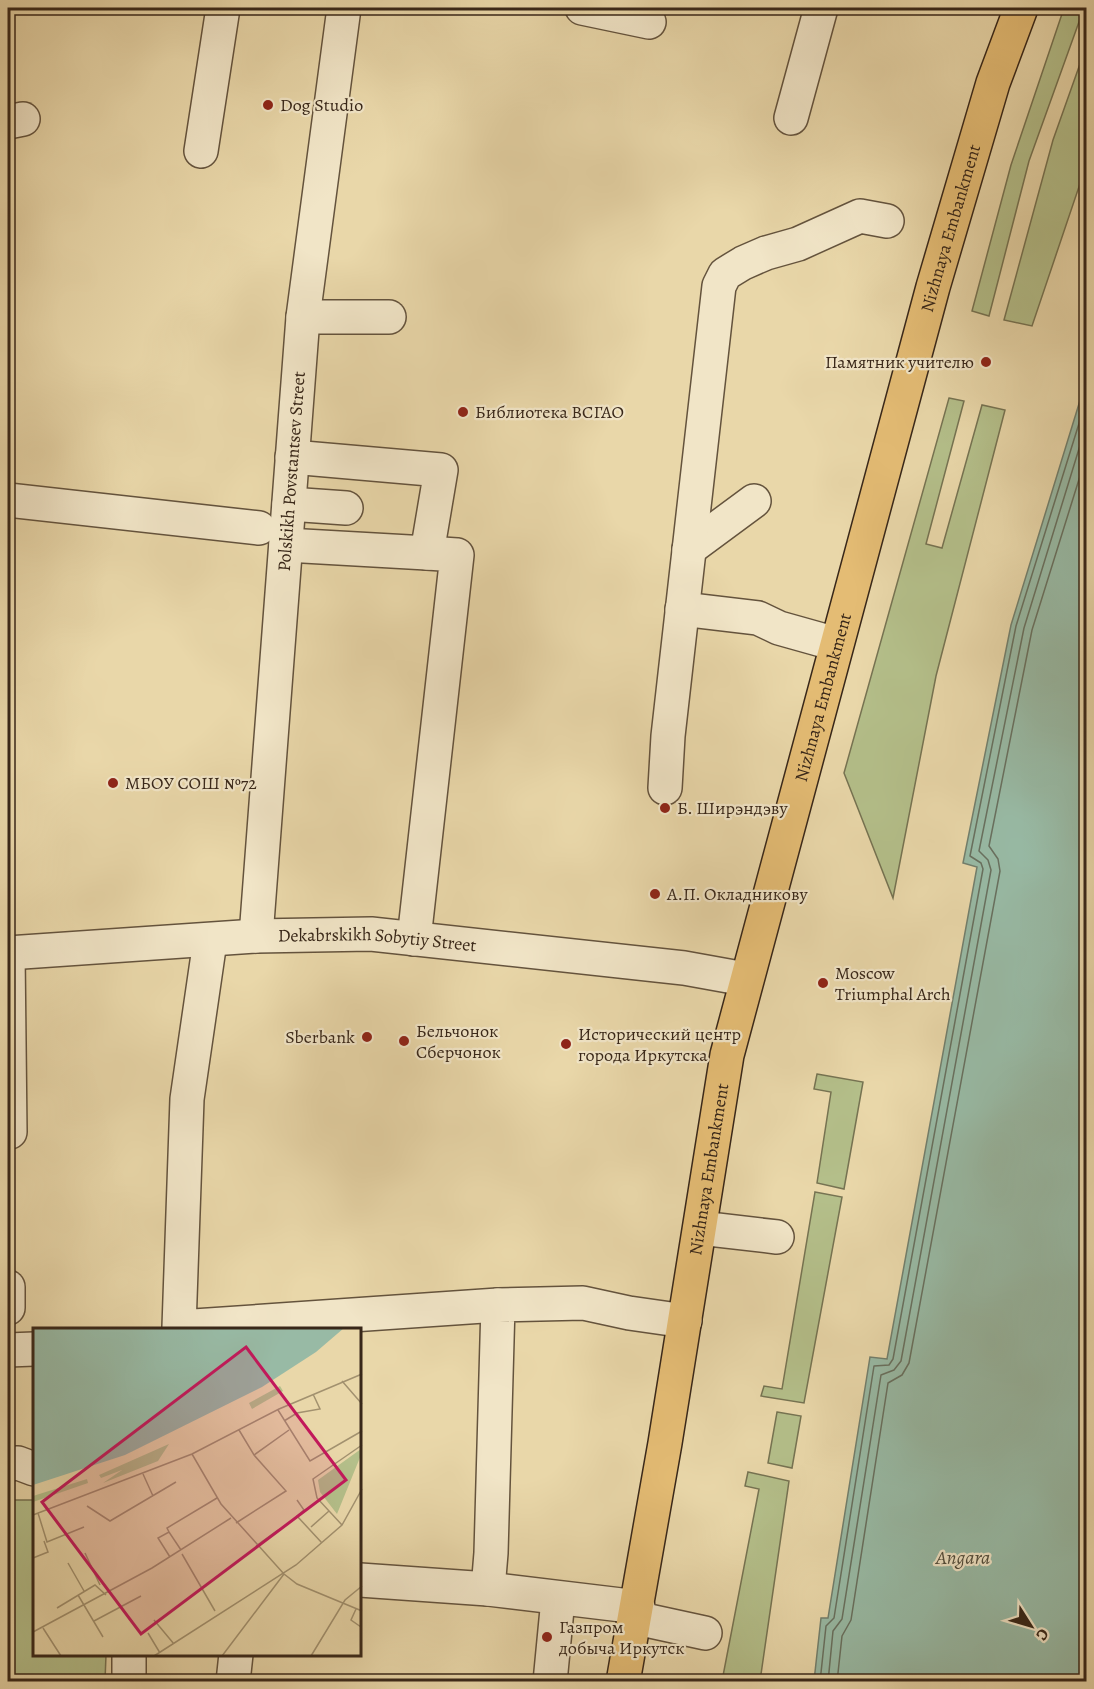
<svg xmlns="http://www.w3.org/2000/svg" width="1094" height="1689" font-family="Alegreya,serif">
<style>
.green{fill:#b4bf8a;stroke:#767352;stroke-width:1.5}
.water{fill:#98baa5;stroke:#727f6d;stroke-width:1.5}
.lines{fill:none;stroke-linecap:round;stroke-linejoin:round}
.shore{stroke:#68705f;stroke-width:1.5}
.minor-casing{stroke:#64533d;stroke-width:36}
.major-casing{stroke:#382719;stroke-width:36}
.minor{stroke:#f1e5c7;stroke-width:33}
.major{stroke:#e4bc74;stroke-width:33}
.poi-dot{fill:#8f2418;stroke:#f1e5c7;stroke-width:2}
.labels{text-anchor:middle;stroke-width:4.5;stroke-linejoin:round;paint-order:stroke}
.poi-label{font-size:18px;fill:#382719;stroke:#f1e5c7;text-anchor:start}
.street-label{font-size:18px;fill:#382719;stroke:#f1e5c7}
.water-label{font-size:20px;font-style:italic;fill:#504c3c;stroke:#f1e5c7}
.inset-road{fill:none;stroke:#a2916f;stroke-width:1.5}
.view{fill:#c2185b;fill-opacity:0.15;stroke:#c2185b;stroke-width:3}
.inset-edge{fill:none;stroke:#382719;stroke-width:3}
</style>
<rect width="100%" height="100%" fill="#e9d7a9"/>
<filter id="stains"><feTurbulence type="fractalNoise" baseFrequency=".00333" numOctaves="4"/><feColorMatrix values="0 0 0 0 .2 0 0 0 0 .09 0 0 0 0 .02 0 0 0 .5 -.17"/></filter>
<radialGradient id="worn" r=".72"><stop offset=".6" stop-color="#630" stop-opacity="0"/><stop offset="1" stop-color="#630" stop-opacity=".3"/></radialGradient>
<path class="green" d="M1064 8H1084L1029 161 989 316 972 311 1011 165Z
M1086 47V166L1032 326 1004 320 1053 140Z
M949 398 964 401 926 544 942 548 982 405 1005 410 936 676 893 898 844 773Z
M817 1074 863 1082 844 1189 817 1183 831 1092 814 1089Z
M815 1192 842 1197 804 1403 761 1396 764 1386 782 1389Z
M777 1412 801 1416 792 1468 768 1463Z
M748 1472 789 1481 760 1681H722L759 1489 745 1486Z
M8 1500H34V1654L106 1655 105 1681H8Z"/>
<path class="water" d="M1086 381V1681H814L821 1618H828L870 1357 887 1359 977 867 963 863 1011 625Z"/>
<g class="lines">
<path class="shore" d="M820 1682 826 1626 834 1618 874 1366 889 1365 893 1359 983 869 981 863 970 856 1016 626 1086 401
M828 1682 833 1631 842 1619 881 1375 894 1370 901 1361 991 870 988 860 979 851 1024 628 1086 426
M837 1682 842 1636 851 1620 888 1383 902 1375 909 1363 1000 871 998 859 989 846 1032 630 1086 457"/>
<defs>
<g id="minor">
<path d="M582 8 649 22"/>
<path d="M791 118 821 8"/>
<path d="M8 122 23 119"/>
<path d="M201 151 223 8"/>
<path d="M303 317H389"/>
<path d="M8 500 259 528"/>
<path d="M289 504 346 508"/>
<path d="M286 545 427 553 441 470 292 457"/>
<path d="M689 549 754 501"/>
<path d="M682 609 758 618 779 628 836 644"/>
<path d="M665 788 668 736 719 286 725 274 743 263 766 253 798 244 860 216 887 221"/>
<path id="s1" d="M256 936 303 317 344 8"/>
<path d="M414 939 457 555 427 553"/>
<path d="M210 941 187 1099 179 1327 498 1305"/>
<path id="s2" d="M8 953 256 936 371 934 684 968 745 979"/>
<path d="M8 953 10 1132"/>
<path d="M700 1228 777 1237"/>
<path d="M8 1287V1308"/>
<path d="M8 1350 34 1349"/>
<path d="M8 1464 18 1463 34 1469"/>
<path d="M360 1580 488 1589 638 1607"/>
<path d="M488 1589 491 1553 498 1305 583 1303 629 1313 685 1321"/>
<path d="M636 1618 705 1633"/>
<path d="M129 1682V1654"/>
<path d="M233 1682 236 1654"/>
<path d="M550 1682 558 1599"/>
</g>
<g id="major">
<path id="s3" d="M623 1682 665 1443 727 1055 933 287 993 83 1021 8"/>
</g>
</defs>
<use href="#minor" class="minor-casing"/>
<use href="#major" class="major-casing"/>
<use href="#minor" class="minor"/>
<use href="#major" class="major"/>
</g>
<g class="poi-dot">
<circle cx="268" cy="105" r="6"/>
<circle cx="986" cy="362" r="6"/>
<circle cx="463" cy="412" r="6"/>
<circle cx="113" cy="783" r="6"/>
<circle cx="665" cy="808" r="6"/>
<circle cx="655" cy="894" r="6"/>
<circle cx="823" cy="983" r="6"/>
<circle cx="367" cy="1037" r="6"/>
<circle cx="404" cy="1041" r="6"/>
<circle cx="566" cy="1044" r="6"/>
<circle cx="547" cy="1637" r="6"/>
</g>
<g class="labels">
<g class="poi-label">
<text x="280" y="111">Dog Studio</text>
<text x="974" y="368" text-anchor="end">Памятник учителю</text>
<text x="475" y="418">Библиотека ВСГАО</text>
<text x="125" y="789">МБОУ СОШ №72</text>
<text x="677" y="814">Б. Ширэндэву</text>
<text x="667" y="900">А.П. Окладникову</text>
<text x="835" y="979">Moscow<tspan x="835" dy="21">Triumphal Arch</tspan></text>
<text x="416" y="1037">Бельчонок<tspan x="416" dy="21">Сберчонок</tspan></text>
<text x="578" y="1040">Исторический центр<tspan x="578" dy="21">города Иркутска</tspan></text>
<text x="355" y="1043" text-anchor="end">Sberbank</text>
<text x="559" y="1633">Газпром<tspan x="559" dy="21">добыча Иркутск</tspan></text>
</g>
<g class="street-label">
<text dy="6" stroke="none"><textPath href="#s3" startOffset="1492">Nizhnaya Embankment</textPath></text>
<text dy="6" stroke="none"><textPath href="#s1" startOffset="466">Polskikh Povstantsev Street</textPath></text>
<text dy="6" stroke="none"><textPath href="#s3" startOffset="1006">Nizhnaya Embankment</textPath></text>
<text dy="6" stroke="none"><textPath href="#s2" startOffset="370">Dekabrskikh Sobytiy Street</textPath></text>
<text dy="6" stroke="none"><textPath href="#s3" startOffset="520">Nizhnaya Embankment</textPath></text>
</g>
<g class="water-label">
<text x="963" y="1564">Angara</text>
</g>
</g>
<g transform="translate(33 1328)">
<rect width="328" height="328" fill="#e9d7a9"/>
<path d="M247 58 250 63 219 81 216 75ZM136 116 125 133 70 155 89 142 68 150 66 147ZM328 121V127L304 186 287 164 285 152ZM54 151 55 155 0 174V168Z" fill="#b4bf8a"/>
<path d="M0 0H311L283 24 229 59 92 127 0 157Z" fill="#98baa5"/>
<path class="inset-road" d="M309 53 329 76M245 82 277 133 329 103M251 93 264 85 287 81 280 66M206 102 221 127 256 102M159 126 188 176 251 246 189 328M110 146 120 168M264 172 271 182 264 188 289 215M54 178 77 193 143 154M5 185 14 214 51 199M0 187 159 126 246 81 329 46M203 195 253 163 221 127M309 197 284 170 280 151 329 117M278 199 296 183M136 204 134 200 184 170M223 218 245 202M52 225 67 257M149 226 182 283M137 229 125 210 136 204 148 222M0 230 15 224 11 213M35 235 51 263M251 246 264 256 329 283M45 267 70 309M24 280 62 257 73 267M323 281 318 292 328 299M121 292 141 316M61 293 108 268M10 300 28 328M0 304 119 240 198 190M115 305 127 325M121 328 263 237 309 197 329 161M278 328 312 272 329 258"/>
<path class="view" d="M213 19 313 152 108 306 9 174Z"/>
<rect width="328" height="328" class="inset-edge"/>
</g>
<rect width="1094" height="1689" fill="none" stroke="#e9d7a9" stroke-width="30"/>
<rect x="9" y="9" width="1076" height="1671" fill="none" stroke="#382719" stroke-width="3"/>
<rect x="15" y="15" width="1064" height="1659" fill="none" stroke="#382719" stroke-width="1.5"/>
<g transform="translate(1031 1626) rotate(127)" stroke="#f1e5c7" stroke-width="4.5" paint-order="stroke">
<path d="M0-4.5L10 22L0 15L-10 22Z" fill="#382719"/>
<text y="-9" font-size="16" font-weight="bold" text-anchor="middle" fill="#382719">С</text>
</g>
<rect width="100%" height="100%" filter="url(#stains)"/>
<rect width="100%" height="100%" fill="url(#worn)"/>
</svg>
